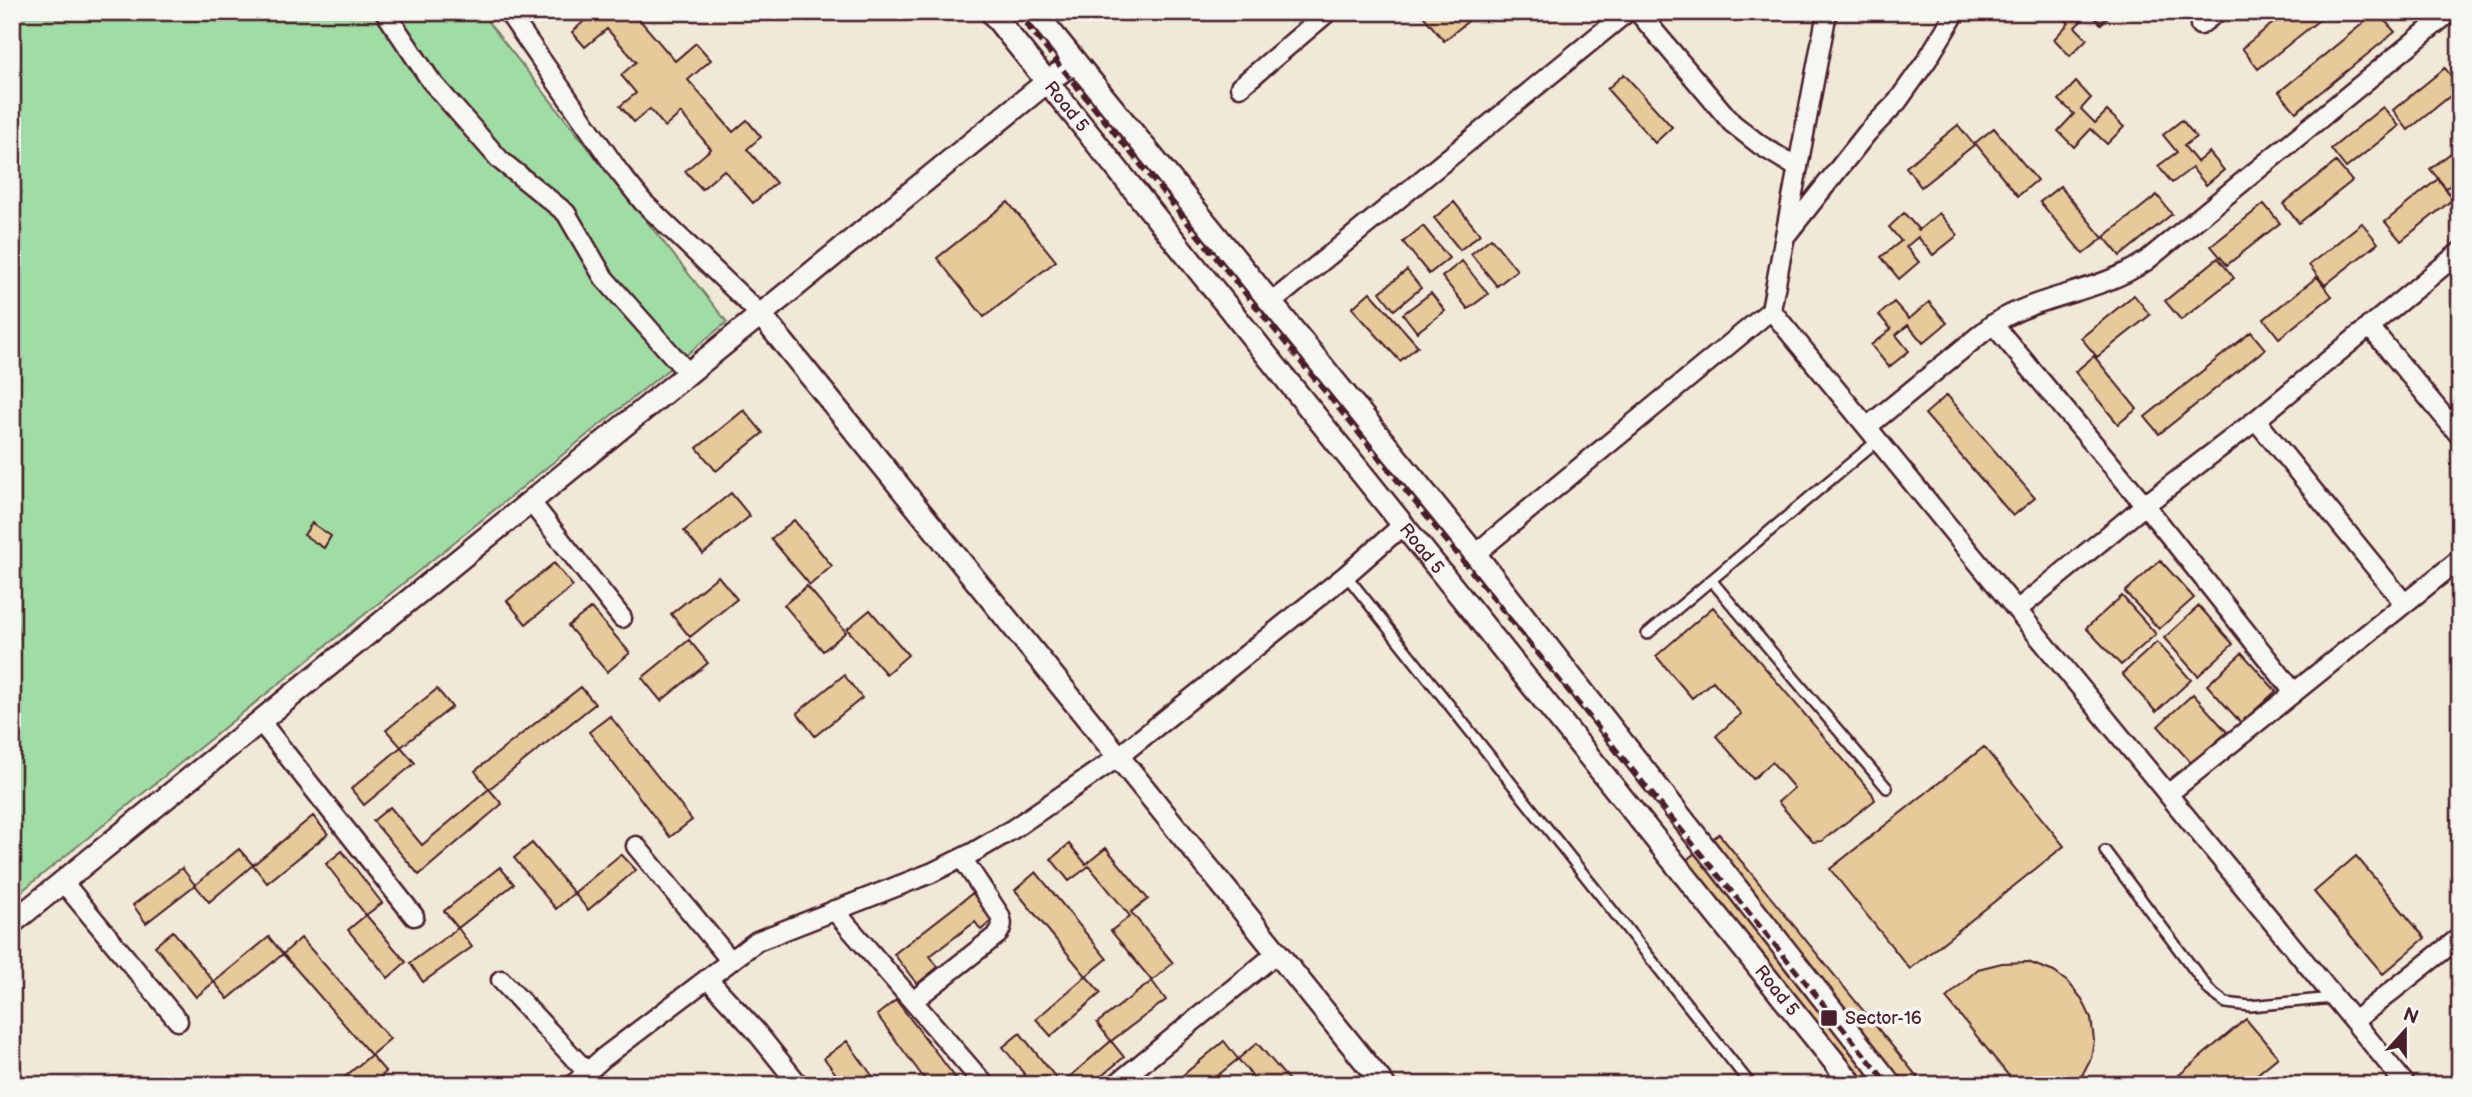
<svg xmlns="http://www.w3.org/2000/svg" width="2472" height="1097" font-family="'Balsamiq Sans',sans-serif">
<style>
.green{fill:#a0dda4;stroke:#757e68;stroke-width:2}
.building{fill:#e6ca9a;stroke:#4a1f2b;stroke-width:2}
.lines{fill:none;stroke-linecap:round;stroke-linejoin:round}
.service-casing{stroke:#4a1f2b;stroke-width:14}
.minor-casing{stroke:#4a1f2b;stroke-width:23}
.tertiary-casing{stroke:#4a1f2b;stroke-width:26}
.service{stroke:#f6f6f2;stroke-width:9}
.minor{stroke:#f6f6f2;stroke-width:18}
.tertiary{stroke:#f6f6f2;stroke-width:21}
.rail{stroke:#4a1f2b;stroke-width:5;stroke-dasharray:10 5;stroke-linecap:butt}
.poi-dot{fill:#4a1f2b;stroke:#f6f6f2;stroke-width:2.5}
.labels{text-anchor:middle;stroke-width:7;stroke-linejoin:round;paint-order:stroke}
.street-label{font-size:18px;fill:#4a1f2b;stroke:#f6f6f2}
.poi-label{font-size:18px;fill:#4a1f2b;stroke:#f6f6f2;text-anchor:start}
</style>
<rect width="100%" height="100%" fill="#f1e9d8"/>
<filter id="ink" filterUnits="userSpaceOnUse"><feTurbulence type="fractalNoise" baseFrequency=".0143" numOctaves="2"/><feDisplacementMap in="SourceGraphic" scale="14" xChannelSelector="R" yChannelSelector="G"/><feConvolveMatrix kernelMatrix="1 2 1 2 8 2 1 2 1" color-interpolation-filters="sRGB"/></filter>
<g filter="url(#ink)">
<path class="green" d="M12 12H480L727 322 12 899Z"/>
<path class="building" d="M594 12H633L675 61 696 43 711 60 688 80 733 132 747 120 761 137 747 149 776 183 753 203 724 170 702 189 685 171 711 149 681 113 665 127 650 109 634 122 620 106 636 93 621 75 636 62 607 29 585 47 572 32Z
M1420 12H1479L1444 41Z
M2058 12H2112L2101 24 2090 13 2075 27 2087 39 2070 56 2054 39 2069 23Z
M2287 12H2329L2258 69 2242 48Z
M2377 12 2395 32 2296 112 2279 92Z
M2445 68 2460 88 2408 130 2393 110Z
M1624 74 1672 127 1655 143 1607 89Z
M2076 82 2091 98 2081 109 2095 123 2107 111 2124 127 2107 144 2091 129 2074 147 2058 131 2074 114 2059 100Z
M2383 107 2399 126 2346 168 2331 149Z
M2182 120 2196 137 2184 146 2197 162 2209 152 2224 170 2206 185 2192 168 2172 183 2158 166 2177 152 2163 135Z
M1958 125 1974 145 1921 187 1906 167Z
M1994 128 2037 180 2018 196 1975 143Z
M2460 146V178L2446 188 2430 169Z
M2336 162 2352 181 2299 223 2283 204Z
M2438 179 2453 199 2401 241 2385 222Z
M2060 186 2103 238 2083 254 2040 202Z
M2157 195 2172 214 2120 256 2104 237Z
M1008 202 1056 261 984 317 937 258Z
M1454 202 1480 234 1460 250 1434 218Z
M2264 204 2280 223 2227 265 2211 246Z
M1904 213 1919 230 1939 213 1958 235 1933 255 1918 237 1906 247 1919 262 1899 279 1881 257 1901 241 1889 227Z
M2362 223 2378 243 2325 285 2309 265Z
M1423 226 1449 258 1429 274 1403 242Z
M1491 238 1517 270 1497 286 1471 254Z
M2218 258 2234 278 2181 320 2165 301Z
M1462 261 1488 294 1468 309 1442 277Z
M1407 270 1421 288 1394 310 1380 292Z
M2317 277 2332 296 2279 338 2264 319Z
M1370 292 1418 346 1400 361 1352 308Z
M1431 293 1445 311 1417 332 1403 314Z
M2134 295 2150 315 2097 357 2081 338Z
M1894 302 1909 319 1929 302 1947 323 1923 343 1908 325 1896 335 1909 351 1889 367 1871 345 1891 329 1879 315Z
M2251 332 2265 349 2159 434 2145 417Z
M2094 356 2137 409 2118 424 2075 372Z
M1947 395 2035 498 2013 516 1925 414Z
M744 410 763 433 716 471 697 448Z
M731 493 750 516 703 554 684 531Z
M794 520 832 566 810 585 771 539Z
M312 523 331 536 324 548 304 535Z
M2160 560 2194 598 2159 629 2125 592Z
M554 563 573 586 526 624 507 601Z
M718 576 737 599 690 637 671 614Z
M807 586 846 632 823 651 784 605Z
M2122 596 2156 634 2121 665 2086 628Z
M2199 606 2233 644 2198 676 2164 638Z
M1713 607 1872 793 1875 800 1822 841 1813 842 1778 802 1794 788 1772 762 1753 779 1716 736 1741 714 1713 681 1692 698 1656 656Z
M591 608 630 653 607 672 568 626Z
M870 610 908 655 886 674 847 629Z
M689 640 708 663 661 701 642 678Z
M2157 642 2191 680 2156 712 2122 674Z
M2242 653 2276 691 2241 723 2207 685Z
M844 675 862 698 815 736 797 713Z
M581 687 595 704 489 789 475 771Z
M437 689 452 707 401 747 386 730Z
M2193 694 2227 732 2192 764 2158 726Z
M610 716 692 820 670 837 589 732Z
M401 747 415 763 364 805 351 789Z
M1984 747 2064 846 1910 969 1830 869Z
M489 789 502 804 419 875 373 821 390 807 422 845Z
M313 816 328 834 267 883 253 865Z
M1719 834 1924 1085H1843L1670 873Z
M532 843 574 893 556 909 514 858Z
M1069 844 1086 864 1106 848 1148 899 1131 912 1173 963 1152 981 1111 931 1130 916 1089 866 1069 881 1051 859Z
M239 849 253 865 209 902 195 885Z
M342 851 382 903 366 915 326 864Z
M621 854 636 870 588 910 574 893Z
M2356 856 2425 938 2383 974 2314 892Z
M500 867 514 884 458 928 444 911Z
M182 868 195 885 146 923 133 905Z
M1036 872 1107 959 1086 976 1015 890Z
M974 892 995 918 981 930 975 922 930 956 938 967 917 984 894 954Z
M366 915 406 962 388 978 348 930Z
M458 928 472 947 423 982 410 963Z
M173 931 214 982 196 997 155 946Z
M269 937 283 954 228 999 214 982Z
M301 938 390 1039 371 1055 283 954Z
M2028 962 2054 972 2069 983 2082 999 2091 1018 2094 1040 2091 1058 2077 1085H2016L1946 998 1978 969 2002 963Z
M1086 976 1101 993 1051 1036 1036 1019Z
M1152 981 1166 1000 1111 1041 1097 1023Z
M896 1000 961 1085H929L877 1015Z
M2246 1019 2278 1057 2244 1085H2167Z
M1020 1033 1061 1084 1033 1085 1003 1047Z
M847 1041 879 1085H844L824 1058Z
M1111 1041 1124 1057 1091 1085 1061 1084Z
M1224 1041 1238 1059 1206 1085H1171Z
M1257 1043 1293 1085H1260L1238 1059Z
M371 1055 386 1072 371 1085H335Z"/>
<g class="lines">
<defs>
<path id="service" d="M1346 575 1751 1085
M1711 580 1887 788
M1647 634 1878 440
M2105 851 2210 991 2226 1003 2250 1006 2333 998"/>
<path id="minor" d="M385 12 431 81 500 160 566 213 604 278 688 373
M508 12 619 172 643 202 761 315
M1638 12 1732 123 1760 145 1798 168
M2200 25 2217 12
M1240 87 1328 12
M1787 234 1867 133 1897 102 1927 60 1956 12
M1271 303 1627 12
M1771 310 2406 1085
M1993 324 2145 505 2293 691
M2369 326 2460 436
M2256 420 2404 603
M1867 427 1993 324C2042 293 2097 294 2146 261L2450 12
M530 501 622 618
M1475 554 1771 310 1827 12
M2017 610 2145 505 2256 420 2460 252
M260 721 414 916
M2168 794 2460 559
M636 846 731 961
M63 882 178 1021
M834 910 985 1085
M708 979 754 1029 799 1085
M501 980 587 1072
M913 1001 997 935C1003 927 1003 923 999 914L962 858
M2354 1021 2460 937
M573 1085 603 1058 757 941 931 873 974 852 1013 829 1118 757 1346 575 1404 524
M1115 1085 1277 953"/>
<g id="tertiary">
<path id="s1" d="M991 12 1853 1085"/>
<path d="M1035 12 1475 554 1891 1085"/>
<path d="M761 315 1384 1085"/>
<path d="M12 923 1048 81 1075 62"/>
</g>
</defs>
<use href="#service" class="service-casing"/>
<use href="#minor" class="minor-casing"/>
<use href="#tertiary" class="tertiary-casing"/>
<use href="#service" class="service"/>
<use href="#minor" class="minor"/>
<use href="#tertiary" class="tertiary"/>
<path class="rail" d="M1016 12 1889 1085"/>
</g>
</g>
<rect class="poi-dot" x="1820" y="1009" width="18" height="18" rx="3.5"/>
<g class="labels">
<g class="street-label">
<text dy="6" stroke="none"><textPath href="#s1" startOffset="121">Road 5</textPath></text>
<text dy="6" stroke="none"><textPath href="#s1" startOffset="688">Road 5</textPath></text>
<text dy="6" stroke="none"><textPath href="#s1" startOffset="1255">Road 5</textPath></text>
</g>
<g class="poi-label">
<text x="1845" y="1024">Sector-16</text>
</g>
</g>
<rect width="2472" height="1097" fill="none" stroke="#f6f6f2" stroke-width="42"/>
<rect x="21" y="21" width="2430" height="1055" fill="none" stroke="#4a1f2b" stroke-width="2.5" filter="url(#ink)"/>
<g transform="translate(2405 1031) rotate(21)" stroke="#f6f6f2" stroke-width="5" paint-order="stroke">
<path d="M0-5L12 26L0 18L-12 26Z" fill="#4a1f2b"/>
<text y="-10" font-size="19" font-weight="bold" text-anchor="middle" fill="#4a1f2b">N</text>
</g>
</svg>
